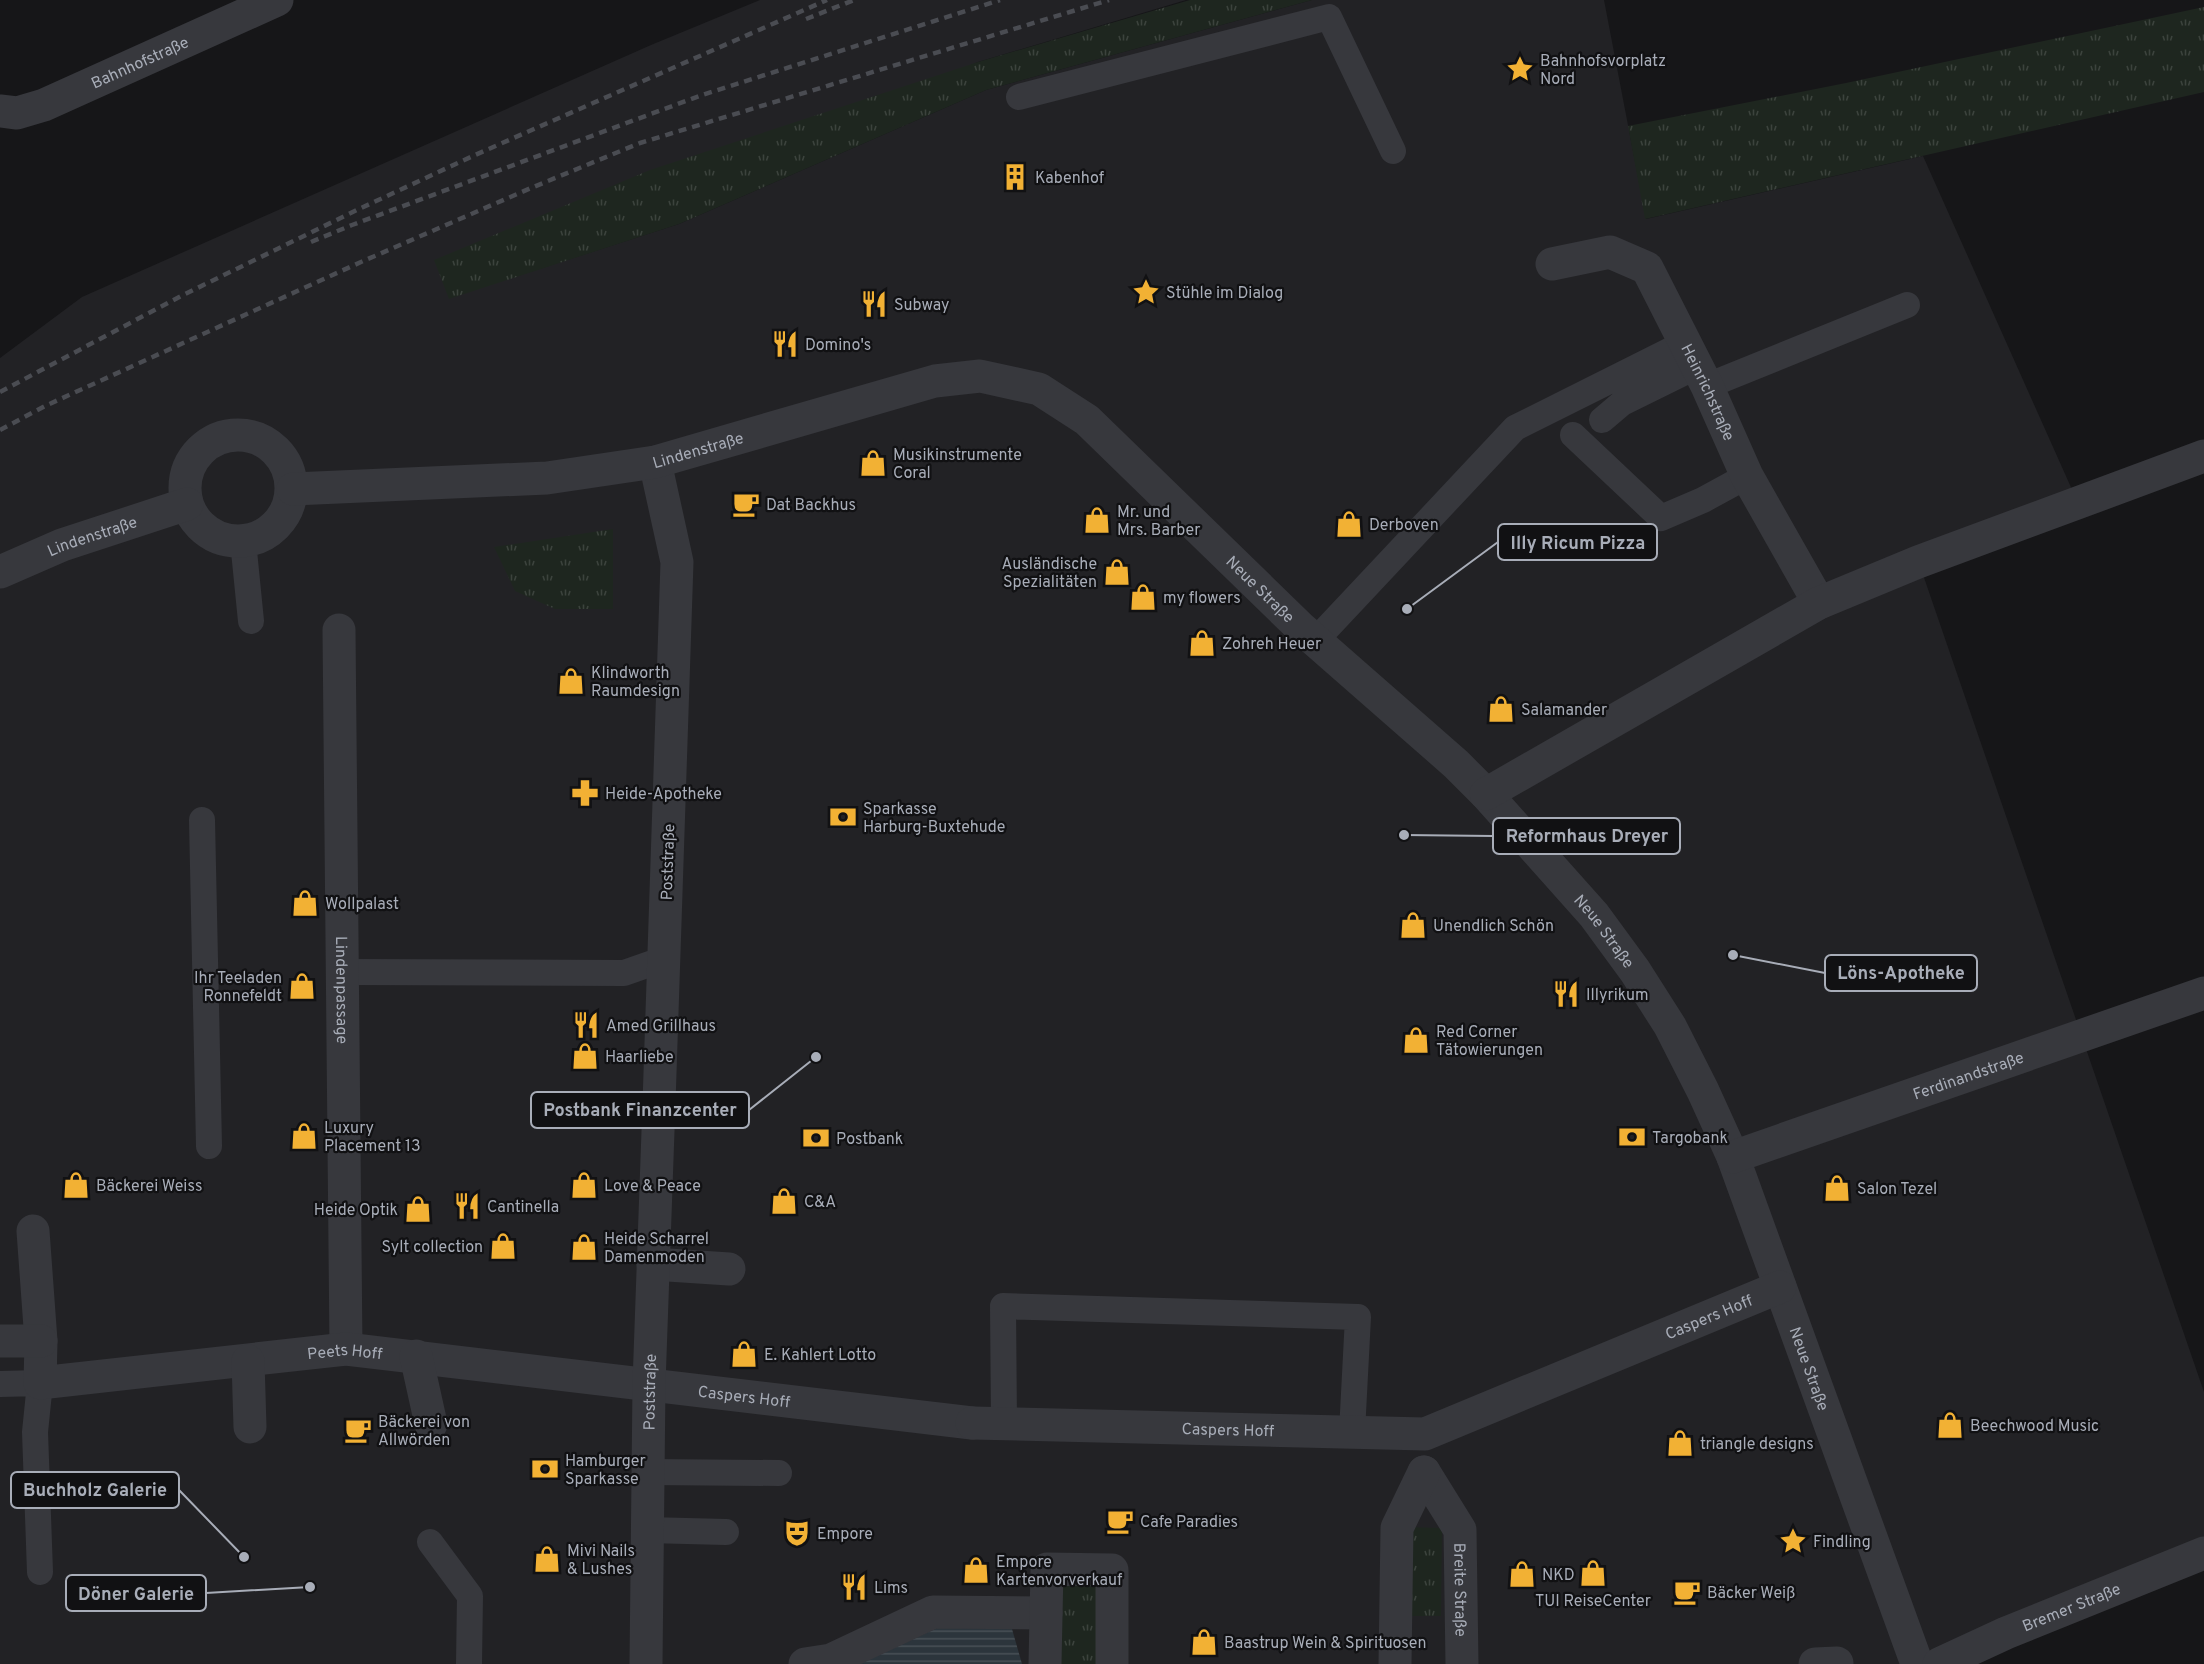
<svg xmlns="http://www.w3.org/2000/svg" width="2204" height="1664" font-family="Overpass,sans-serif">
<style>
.built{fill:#222225}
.grass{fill:url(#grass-tufts)}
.water{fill:url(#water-rules)}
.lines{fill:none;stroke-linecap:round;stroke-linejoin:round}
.service{stroke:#37383d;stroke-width:26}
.pedestrian{stroke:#37383d;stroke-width:33}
.minor{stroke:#37383d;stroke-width:33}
.tertiary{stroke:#37383d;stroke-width:33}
.rail{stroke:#4a4c52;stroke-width:4.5;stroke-dasharray:8 6;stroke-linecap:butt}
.labels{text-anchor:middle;stroke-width:4.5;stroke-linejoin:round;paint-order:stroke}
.poi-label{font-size:16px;fill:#a8adb8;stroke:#111113;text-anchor:start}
.street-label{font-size:16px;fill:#a8adb8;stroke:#111113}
.leader{fill:none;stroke:#a8adb8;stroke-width:2}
.callout-dot{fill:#a8adb8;stroke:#111113;stroke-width:2}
.callout{fill:#111113;stroke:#a8adb8;stroke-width:2}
.callout-label{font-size:18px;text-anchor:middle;font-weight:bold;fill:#a8adb8}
</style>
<defs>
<pattern id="grass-tufts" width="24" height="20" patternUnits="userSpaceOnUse" patternTransform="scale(1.5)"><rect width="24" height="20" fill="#1e261f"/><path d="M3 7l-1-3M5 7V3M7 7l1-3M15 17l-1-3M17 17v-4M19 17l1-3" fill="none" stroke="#3c433d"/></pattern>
<pattern id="water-rules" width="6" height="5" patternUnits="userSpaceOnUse" patternTransform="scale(1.5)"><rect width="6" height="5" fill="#2c353c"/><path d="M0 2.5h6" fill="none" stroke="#485056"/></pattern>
</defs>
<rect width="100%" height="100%" fill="#161618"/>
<path class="built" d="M760 0H1186L978 62 449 298 679 224 986 90 1312 0H1604L1646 219 1923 156 2078 503 1919 563 2204 1392V1553L1939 1664H0V358L82 297 651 45Z"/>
<path class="grass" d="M1190 0H1312L986 90 679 224 449 299 434 260 650 170 978 62Z
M2204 7V92L1645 219 1628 126 1846 83Z
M613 529V609H555L515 591 494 547Z
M1405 1527 1442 1528 1441 1616H1404Z
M1056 1580H1101L1100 1664H1054Z"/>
<path class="water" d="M1010 1622 1022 1664H859L948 1623Z"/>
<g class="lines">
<path class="service" d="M1019 97 1329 17 1393 151
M1707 386 1907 305
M1602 420 1622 403 1697 366
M1573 435 1661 518 1703 500 1747 476
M243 541 251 621
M1315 641 1515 428 1685 343
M202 820 209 1146
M343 972 624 973 664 959
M0 1384 40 1383 35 1432 40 1572
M1004 1424 1003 1306 1358 1317 1352 1432
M648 1472 779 1473
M647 1530 726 1532
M430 1542 470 1596 469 1664"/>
<g class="pedestrian">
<path id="s1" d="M339 630 346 1349"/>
<path id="s2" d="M33 1231 41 1341 40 1383 346 1349 972 1423"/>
<path d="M653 1264 729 1269"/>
<path d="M0 1341H41"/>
<path d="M416 1356 431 1424"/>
<path d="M248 1361 250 1427"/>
<path id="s3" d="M1424 1472 1460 1530 1462 1664"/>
<path id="s4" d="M646 1664 649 1384 659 1103"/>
<path d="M805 1664 831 1660 933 1612 1046 1613"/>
<path d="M1045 1664 1047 1569 1112 1570V1664"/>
<path d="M1395 1664 1397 1528 1424 1472"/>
<path d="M1815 1664 1837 1663"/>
</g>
<g class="minor">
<path id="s5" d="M0 111 17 113 44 105 277 0"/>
<path id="s6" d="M1552 264 1610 252 1647 268 1707 386 1747 476 1819 603"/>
<circle cx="238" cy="488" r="53"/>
<path d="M655 462 677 562 659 1103"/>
<path id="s7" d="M293 489 547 478 655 462 935 381 980 376 1039 389 1087 420 1302 629 1456 764 1486 794 1594 915 1635 971 1670 1026 1703 1091 1733 1157 1917 1664"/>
<path id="s8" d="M0 572 62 545 187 504"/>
<path d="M1486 794 1819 603 1918 562 2204 456"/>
<path id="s9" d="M1733 1157 2204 993"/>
<path id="s10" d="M972 1423 1425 1434 1780 1287"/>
</g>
<path class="tertiary" id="s11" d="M1939 1664 2006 1633 2204 1553"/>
<path class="rail" d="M806 19 854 0
M311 242 352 225 702 95 1000 0
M0 392 181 296 359 209 475 155 827 0
M0 430 45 406 361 262 531 188 640 143 1109 0"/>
</g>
<defs>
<symbol id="sight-bare" viewBox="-9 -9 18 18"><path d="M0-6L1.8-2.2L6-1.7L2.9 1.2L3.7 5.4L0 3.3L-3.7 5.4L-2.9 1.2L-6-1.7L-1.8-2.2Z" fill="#f2b134" stroke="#111113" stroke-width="2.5" paint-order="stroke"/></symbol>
<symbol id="building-bare" viewBox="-9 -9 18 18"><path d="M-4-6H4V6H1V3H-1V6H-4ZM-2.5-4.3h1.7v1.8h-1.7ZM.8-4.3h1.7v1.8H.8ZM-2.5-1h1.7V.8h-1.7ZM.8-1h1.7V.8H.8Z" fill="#f2b134" stroke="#111113" stroke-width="2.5" paint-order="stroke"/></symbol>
<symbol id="restaurant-bare" viewBox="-9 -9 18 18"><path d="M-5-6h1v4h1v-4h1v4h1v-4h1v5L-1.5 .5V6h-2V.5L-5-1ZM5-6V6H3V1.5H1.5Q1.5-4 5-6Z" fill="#f2b134" stroke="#111113" stroke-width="2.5" paint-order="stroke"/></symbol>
<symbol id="shop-bare" viewBox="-9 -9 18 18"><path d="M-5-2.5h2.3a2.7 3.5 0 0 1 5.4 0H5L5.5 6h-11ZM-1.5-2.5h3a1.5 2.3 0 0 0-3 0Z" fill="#f2b134" stroke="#111113" stroke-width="2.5" paint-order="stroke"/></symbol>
<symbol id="cafe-bare" viewBox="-9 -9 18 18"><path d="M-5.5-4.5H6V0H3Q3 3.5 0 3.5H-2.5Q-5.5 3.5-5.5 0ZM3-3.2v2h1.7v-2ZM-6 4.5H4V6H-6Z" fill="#f2b134" stroke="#111113" stroke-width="2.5" paint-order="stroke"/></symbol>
<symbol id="pharmacy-bare" viewBox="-9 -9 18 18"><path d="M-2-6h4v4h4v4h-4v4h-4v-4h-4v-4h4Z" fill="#f2b134" stroke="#111113" stroke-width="2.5" paint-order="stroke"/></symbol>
<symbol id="bank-bare" viewBox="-9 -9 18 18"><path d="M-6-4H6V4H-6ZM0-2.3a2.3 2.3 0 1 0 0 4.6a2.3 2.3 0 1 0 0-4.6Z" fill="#f2b134" stroke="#111113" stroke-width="2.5" paint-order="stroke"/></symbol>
<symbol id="theatre-bare" viewBox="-9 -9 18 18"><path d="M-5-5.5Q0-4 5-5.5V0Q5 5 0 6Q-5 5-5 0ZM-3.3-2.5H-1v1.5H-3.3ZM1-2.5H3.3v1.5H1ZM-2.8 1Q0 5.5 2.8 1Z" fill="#f2b134" stroke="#111113" stroke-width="2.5" paint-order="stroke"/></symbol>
</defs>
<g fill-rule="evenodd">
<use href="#sight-bare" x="1501" y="50" width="38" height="38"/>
<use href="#building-bare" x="996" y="158" width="38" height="38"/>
<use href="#sight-bare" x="1127" y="273" width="38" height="38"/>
<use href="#restaurant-bare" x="855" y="285" width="38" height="38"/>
<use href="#restaurant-bare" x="766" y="325" width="38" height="38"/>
<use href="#shop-bare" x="854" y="444" width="38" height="38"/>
<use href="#cafe-bare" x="727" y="485" width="38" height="38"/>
<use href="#shop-bare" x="1078" y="501" width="38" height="38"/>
<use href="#shop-bare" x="1330" y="505" width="38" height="38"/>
<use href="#shop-bare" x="1098" y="553" width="38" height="38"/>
<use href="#shop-bare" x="1124" y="578" width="38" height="38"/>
<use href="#shop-bare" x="1183" y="624" width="38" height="38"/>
<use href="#shop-bare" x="552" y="662" width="38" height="38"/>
<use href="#shop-bare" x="1482" y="690" width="38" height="38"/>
<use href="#pharmacy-bare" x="566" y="774" width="38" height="38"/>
<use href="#bank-bare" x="824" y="798" width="38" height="38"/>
<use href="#shop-bare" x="286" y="884" width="38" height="38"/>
<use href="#shop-bare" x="1394" y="906" width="38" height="38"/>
<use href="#shop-bare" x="283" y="967" width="38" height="38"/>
<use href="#restaurant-bare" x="1547" y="975" width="38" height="38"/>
<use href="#restaurant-bare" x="567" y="1006" width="38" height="38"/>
<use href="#shop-bare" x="1397" y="1021" width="38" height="38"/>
<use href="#shop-bare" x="566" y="1037" width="38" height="38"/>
<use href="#shop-bare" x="285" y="1117" width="38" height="38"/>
<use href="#bank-bare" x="1613" y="1118" width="38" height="38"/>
<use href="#bank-bare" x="797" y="1119" width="38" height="38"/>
<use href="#shop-bare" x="57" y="1166" width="38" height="38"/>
<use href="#shop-bare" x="565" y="1166" width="38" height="38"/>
<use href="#shop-bare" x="1818" y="1169" width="38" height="38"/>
<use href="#shop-bare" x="765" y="1182" width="38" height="38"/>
<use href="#restaurant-bare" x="448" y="1187" width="38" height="38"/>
<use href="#shop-bare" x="399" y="1190" width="38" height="38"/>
<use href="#shop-bare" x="484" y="1227" width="38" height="38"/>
<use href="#shop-bare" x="565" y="1228" width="38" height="38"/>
<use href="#shop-bare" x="725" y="1335" width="38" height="38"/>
<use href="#shop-bare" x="1931" y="1406" width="38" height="38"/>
<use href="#cafe-bare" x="339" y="1411" width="38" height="38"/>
<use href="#shop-bare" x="1661" y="1424" width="38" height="38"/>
<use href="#bank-bare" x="526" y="1450" width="38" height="38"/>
<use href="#cafe-bare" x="1101" y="1502" width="38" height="38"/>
<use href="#theatre-bare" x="778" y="1514" width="38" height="38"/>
<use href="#sight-bare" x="1774" y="1522" width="38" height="38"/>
<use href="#shop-bare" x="528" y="1540" width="38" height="38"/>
<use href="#shop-bare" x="957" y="1551" width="38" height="38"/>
<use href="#shop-bare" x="1574" y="1554" width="38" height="38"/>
<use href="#shop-bare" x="1503" y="1555" width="38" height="38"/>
<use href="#restaurant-bare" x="835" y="1568" width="38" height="38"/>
<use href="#cafe-bare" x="1668" y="1573" width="38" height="38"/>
<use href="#shop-bare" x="1185" y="1623" width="38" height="38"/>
</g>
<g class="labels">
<g class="poi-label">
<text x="1540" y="66">Bahnhofsvorplatz<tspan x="1540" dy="18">Nord</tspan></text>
<text x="1035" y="183">Kabenhof</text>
<text x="1166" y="298">Stühle im Dialog</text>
<text x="894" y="310">Subway</text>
<text x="805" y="350">Domino's</text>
<text x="893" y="460">Musikinstrumente<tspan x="893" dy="18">Coral</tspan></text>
<text x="766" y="510">Dat Backhus</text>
<text x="1117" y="517">Mr. und<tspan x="1117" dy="18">Mrs. Barber</tspan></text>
<text x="1369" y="530">Derboven</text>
<text x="1097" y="569" text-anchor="end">Ausländische<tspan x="1097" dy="18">Spezialitäten</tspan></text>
<text x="1163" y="603">my flowers</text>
<text x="1222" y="649">Zohreh Heuer</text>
<text x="591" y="678">Klindworth<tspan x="591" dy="18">Raumdesign</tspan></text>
<text x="1521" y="715">Salamander</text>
<text x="605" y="799">Heide-Apotheke</text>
<text x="863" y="814">Sparkasse<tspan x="863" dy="18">Harburg-Buxtehude</tspan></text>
<text x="325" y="909">Wollpalast</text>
<text x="1433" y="931">Unendlich Schön</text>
<text x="282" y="983" text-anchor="end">Ihr Teeladen<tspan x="282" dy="18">Ronnefeldt</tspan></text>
<text x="1586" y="1000">Illyrikum</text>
<text x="606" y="1031">Amed Grillhaus</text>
<text x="1436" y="1037">Red Corner<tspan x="1436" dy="18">Tätowierungen</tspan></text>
<text x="605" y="1062">Haarliebe</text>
<text x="324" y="1133">Luxury<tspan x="324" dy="18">Placement 13</tspan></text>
<text x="1652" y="1143">Targobank</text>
<text x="836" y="1144">Postbank</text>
<text x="96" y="1191">Bäckerei Weiss</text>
<text x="604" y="1191">Love &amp; Peace</text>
<text x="1857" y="1194">Salon Tezel</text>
<text x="804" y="1207">C&amp;A</text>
<text x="487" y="1212">Cantinella</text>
<text x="398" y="1215" text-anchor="end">Heide Optik</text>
<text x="604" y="1244">Heide Scharrel<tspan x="604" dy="18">Damenmoden</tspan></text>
<text x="483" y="1252" text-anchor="end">Sylt collection</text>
<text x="764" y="1360">E. Kahlert Lotto</text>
<text x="378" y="1427">Bäckerei von<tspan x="378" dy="18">Allwörden</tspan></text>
<text x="1970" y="1431">Beechwood Music</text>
<text x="1700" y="1449">triangle designs</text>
<text x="565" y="1466">Hamburger<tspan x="565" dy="18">Sparkasse</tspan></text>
<text x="1140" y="1527">Cafe Paradies</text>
<text x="817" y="1539">Empore</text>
<text x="1813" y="1547">Findling</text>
<text x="567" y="1556">Mivi Nails<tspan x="567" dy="18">&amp; Lushes</tspan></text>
<text x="996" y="1567">Empore<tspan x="996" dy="18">Kartenvorverkauf</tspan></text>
<text x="1542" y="1580">NKD</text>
<text x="874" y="1593">Lims</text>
<text x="1707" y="1598">Bäcker Weiß</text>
<text x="1593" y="1606" text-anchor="middle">TUI ReiseCenter</text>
<text x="1224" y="1648">Baastrup Wein &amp; Spirituosen</text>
</g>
<g class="street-label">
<text dy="6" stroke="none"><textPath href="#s5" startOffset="150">Bahnhofstraße</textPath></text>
<text dy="6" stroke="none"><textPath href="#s6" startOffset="238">Heinrichstraße</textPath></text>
<text dy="6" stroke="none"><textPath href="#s7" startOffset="408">Lindenstraße</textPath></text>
<text dy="6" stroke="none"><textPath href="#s8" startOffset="99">Lindenstraße</textPath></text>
<text dy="6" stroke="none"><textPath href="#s7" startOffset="1060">Neue Straße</textPath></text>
<text transform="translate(667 862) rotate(-88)" y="6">Poststraße</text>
<text dy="6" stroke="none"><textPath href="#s7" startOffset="1546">Neue Straße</textPath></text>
<text dy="6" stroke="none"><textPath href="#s1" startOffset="360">Lindenpassage</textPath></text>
<text dy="6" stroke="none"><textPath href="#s9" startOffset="249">Ferdinandstraße</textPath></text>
<text dy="6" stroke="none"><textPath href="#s10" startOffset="760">Caspers Hoff</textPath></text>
<text dy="6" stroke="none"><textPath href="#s2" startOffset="459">Peets Hoff</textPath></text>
<text dy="6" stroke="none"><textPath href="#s7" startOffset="2032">Neue Straße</textPath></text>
<text dy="6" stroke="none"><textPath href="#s4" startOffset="272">Poststraße</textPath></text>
<text dy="6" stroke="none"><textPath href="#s2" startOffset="861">Caspers Hoff</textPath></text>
<text dy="6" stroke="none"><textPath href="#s10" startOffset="256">Caspers Hoff</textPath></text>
<text dy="6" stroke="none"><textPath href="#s3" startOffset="128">Breite Straße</textPath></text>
<text dy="6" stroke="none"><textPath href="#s11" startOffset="144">Bremer Straße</textPath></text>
</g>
</g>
<path class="leader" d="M1407 609L1498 542M1404 835L1493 836M1733 955L1825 973M816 1057L749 1110M244 1557L179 1490M310 1587L206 1593"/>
<g class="callout-dot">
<circle cx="1407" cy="609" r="6"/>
<circle cx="1404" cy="835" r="6"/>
<circle cx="1733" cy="955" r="6"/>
<circle cx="816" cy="1057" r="6"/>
<circle cx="244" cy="1557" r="6"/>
<circle cx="310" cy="1587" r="6"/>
</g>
<g class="callout">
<rect x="1498" y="524" width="159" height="36" rx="6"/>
<rect x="1493" y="818" width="187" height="36" rx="6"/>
<rect x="1825" y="955" width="152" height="36" rx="6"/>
<rect x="531" y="1092" width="218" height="36" rx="6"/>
<rect x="11" y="1472" width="168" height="36" rx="6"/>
<rect x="66" y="1575" width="140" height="36" rx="6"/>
</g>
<g class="callout-label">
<text x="1578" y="549">Illy Ricum Pizza</text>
<text x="1587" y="842">Reformhaus Dreyer</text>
<text x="1901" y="979">Löns-Apotheke</text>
<text x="640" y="1116">Postbank Finanzcenter</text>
<text x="95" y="1496">Buchholz Galerie</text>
<text x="136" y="1600">Döner Galerie</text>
</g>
</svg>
